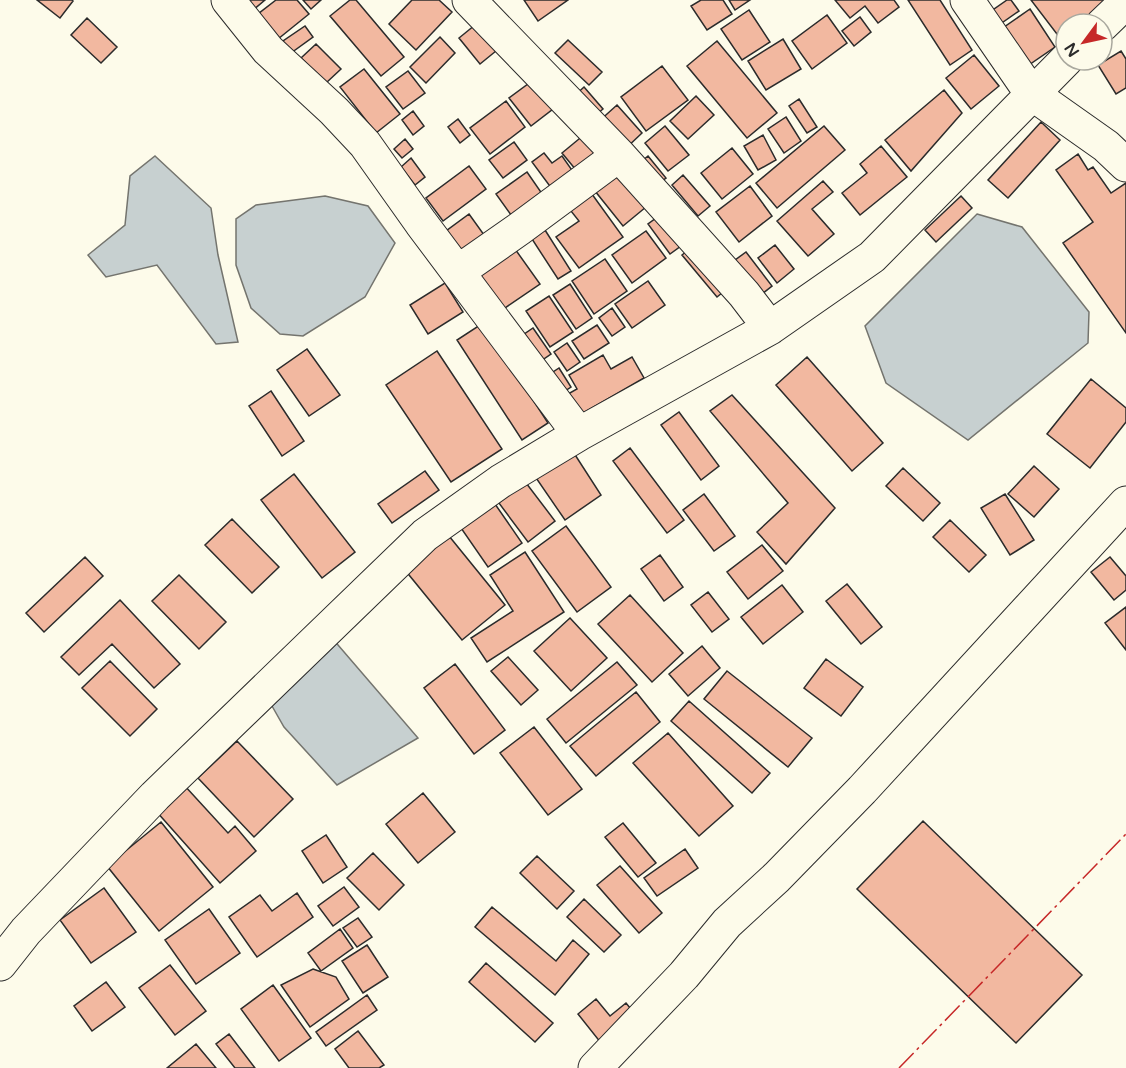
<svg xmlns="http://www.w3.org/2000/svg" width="1126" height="1068" font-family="'Varela Round',sans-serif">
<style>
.water{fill:#c7d0d0;stroke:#74746e;stroke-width:1.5}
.building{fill:#f2b8a0;stroke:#2b2b2b;stroke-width:1.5}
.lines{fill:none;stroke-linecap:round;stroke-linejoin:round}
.minor-casing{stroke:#2b2b2b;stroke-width:35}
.minor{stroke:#fdfbea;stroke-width:33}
.power{stroke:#c62828;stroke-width:1.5;stroke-dasharray:21 4.5 3 4.5;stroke-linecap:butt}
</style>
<rect width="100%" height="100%" fill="#fdfbea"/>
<path class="water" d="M155 156 211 208 218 255 238 342 216 344 157 265 106 277 88 255 125 225 130 176Z
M325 196 368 206 395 243 365 297 303 336 280 334 251 308 236 265V219L256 205Z
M977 214 1022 227 1089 312 1088 343 968 440 886 383 865 326Z
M332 638 418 738 337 785 284 727 268 699Z"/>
<path class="building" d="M37 0H72L73 1 60 18Z
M245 0H265L253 10Z
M276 0H297L309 14 278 39 258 14Z
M303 0H321L311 9Z
M350 0H356L404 57 381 76 330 16Z
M412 0H439L452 12 416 50 389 24Z
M524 0H568L538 21Z
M701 0H723L732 14 707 30 691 6Z
M729 0H750L735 10Z
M835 0H894L899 7 878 23 865 6 850 18Z
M908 0H940L972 50 950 65Z
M1007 0H1011L1019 11 996 27 987 14Z
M1031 0H1112L1079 24H1066V34L1060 38Z
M1030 9 1055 47 1023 69 997 32Z
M749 10 770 42 742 60 721 29Z
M827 15 847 43 812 69 792 41Z
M860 17 871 32 854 46 842 31Z
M87 18 117 47 101 63 71 35Z
M475 25 496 51 480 64 459 38Z
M305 26 313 37 291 53 283 41Z
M440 37 455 53 426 83 410 67Z
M783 39 801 69 766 90 748 61Z
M568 40 602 72 589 85 555 53Z
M717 41 777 113 747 138 687 66Z
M316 44 341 69 326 83 301 58Z
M1121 51 1126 59V88L1116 94 1098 65Z
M974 55 999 86 971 109 946 78Z
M662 66 688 100 646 131 621 97Z
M364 69 400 114 376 133 340 87Z
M408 71 425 93 403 109 386 87Z
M532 81 553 109 531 126 509 98Z
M584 87 603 109 591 119 572 98Z
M944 90 962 113 911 171 885 140Z
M696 96 714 115 688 139 670 121Z
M799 99 817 127 807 133 789 106Z
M506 101 525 127 490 154 470 128Z
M617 105 642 133 623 151 597 123Z
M413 111 424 126 413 135 402 120Z
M786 117 801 141 784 153 768 129Z
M458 119 470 135 460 143 448 127Z
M1041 122 1060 140 1008 198 988 180Z
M665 126 689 155 668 171 645 143Z
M824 126 845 150 777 208 756 183Z
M585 134 599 152 576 170 562 153Z
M763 135 776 160 758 170 744 146Z
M405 139 413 149 402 158 394 149Z
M514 142 527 160 503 178 489 160Z
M881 146 907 177 860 215 842 193 867 173 860 164Z
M732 148 753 174 722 199 701 173Z
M544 153 552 163 562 156 574 173 552 189 532 162Z
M1078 154 1088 170 1093 167 1111 193 1126 183V333L1063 243 1093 222 1056 170Z
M648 156 666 178 654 187 637 165Z
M411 158 425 177 415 185 401 167Z
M469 166 486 189 443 221 426 198Z
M614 168 646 207 623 226 591 186Z
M527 172 545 198 514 219 496 194Z
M683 175 710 206 698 216 672 185Z
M823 181 833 192 812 209 834 234 808 256 777 221Z
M750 186 772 216 739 242 716 212Z
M589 190 623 237 579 268 556 237 579 221 567 206Z
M961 196 972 208 936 242 925 230Z
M663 213 685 243 670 254 648 224Z
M469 214 487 239 464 256 446 231Z
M545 230 571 271 558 279 532 239Z
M646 231 666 258 632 283 612 255Z
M775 245 794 269 777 283 758 258Z
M693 246 728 288 717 297 682 255Z
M515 249 540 284 502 310 478 276Z
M746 252 772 286 757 298 731 263Z
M605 259 627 291 594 314 572 281Z
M648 281 665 305 632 328 615 304Z
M445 283 463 312 428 334 410 305Z
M570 284 592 318 576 329 553 295Z
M549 296 573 332 550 347 526 311Z
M612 308 625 327 612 336 599 318Z
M483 323 548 423 522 440 457 340Z
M597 325 609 343 584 359 572 341Z
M533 328 551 354 535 365 517 339Z
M567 343 580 362 567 371 554 352Z
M307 349 340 395 309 416 277 370Z
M437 351 502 449 451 482 386 385Z
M603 355 611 369 632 357 644 378 573 419 561 398 577 389 569 375Z
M807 357 883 443 852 471 776 385Z
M559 368 571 387 559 395 547 376Z
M1091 379 1126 408V422L1090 468 1047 434Z
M271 391 304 441 282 456 249 406Z
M732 395 835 508 786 564 757 532 788 503 710 411Z
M679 412 719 466 701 480 661 425Z
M570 447 601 495 565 520 532 472Z
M630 448 684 520 667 533 613 461Z
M1034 466 1059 489 1034 517 1008 494Z
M903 468 940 503 923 521 886 486Z
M425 471 439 490 392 523 378 504Z
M294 474 355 552 322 578 261 500Z
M520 475 555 521 528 542 493 495Z
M704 494 735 536 714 551 683 510Z
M1005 494 1034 540 1010 555 981 508Z
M495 504 522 543 488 567 461 528Z
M232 519 279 567 252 593 205 545Z
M950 520 986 555 969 572 933 537Z
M566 526 611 587 577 612 532 551Z
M449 536 505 605 462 640 405 570Z
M762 545 783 571 748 599 727 572Z
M525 552 564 612 487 662 471 638 513 611 490 575Z
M660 555 683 587 664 601 641 569Z
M85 557 103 576 44 632 26 613Z
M1110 557 1126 576V590L1114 600 1091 572Z
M179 575 226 622 199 649 152 601Z
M847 584 882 627 861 644 826 601Z
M782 585 803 612 763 644 741 617Z
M708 592 729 619 712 632 691 605Z
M630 595 683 653 652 682 598 624Z
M120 600 180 664 154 688 112 644 79 675 61 657Z
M1126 607V650L1105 623Z
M570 618 607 658 571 691 534 651Z
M702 646 720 668 688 696 669 674Z
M508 657 538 690 521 705 491 671Z
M826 659 863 687 841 716 804 688Z
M110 661 157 709 130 736 82 688Z
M617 662 637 685 566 743 547 719Z
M455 664 505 730 474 754 424 688Z
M727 671 812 738 788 767 704 699Z
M636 692 660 722 596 776 570 746Z
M689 701 770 773 752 793 671 721Z
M534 727 582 789 548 815 500 753Z
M668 733 733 806 699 836 633 763Z
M237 741 293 799 254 837 198 778Z
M184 785 228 833 235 826 256 851 220 883 156 811Z
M423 793 455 832 418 863 386 824Z
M923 821 1082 975 1016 1043 857 889Z
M161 822 213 887 159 931 107 866Z
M623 823 656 863 638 877 605 837Z
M326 835 347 867 323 883 302 851Z
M685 849 698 868 657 896 644 878Z
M373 853 404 885 379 910 347 878Z
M537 856 574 891 557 909 520 873Z
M620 866 662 913 639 933 597 885Z
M344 887 359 907 333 926 318 906Z
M104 888 136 932 91 963 60 920Z
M297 893 313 917 257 957 229 917 260 895 272 911Z
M584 899 621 935 604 952 567 917Z
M492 907 556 961 573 940 589 954 555 995 475 927Z
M209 909 240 953 196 984 165 940Z
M358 918 372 937 357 947 343 928Z
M340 929 353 948 321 971 308 953Z
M367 945 388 977 363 993 342 961Z
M486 963 553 1023 535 1042 469 982Z
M170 965 206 1011 175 1035 139 988Z
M313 969 336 977 349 999 310 1027 281 985Z
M106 982 125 1007 92 1031 74 1006Z
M273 985 311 1038 279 1061 241 1009Z
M367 995 377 1010 326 1046 316 1032Z
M596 999 610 1016 626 1003 635 1014 601 1043 578 1014Z
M358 1031 384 1065 379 1068H349L335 1049Z
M229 1034 255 1068H235L216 1044Z
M196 1044 216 1068H167Z"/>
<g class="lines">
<defs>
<path id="minor" d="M228 0 268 50 334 111 365 144 421 223 579 434
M469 0 619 155 744 294 770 328
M967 0 1031 93 1106 146 1126 165
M1102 25 1126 2
M459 271 519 229 619 155
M0 964 26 931 155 796 425 535 501 481 579 434 770 328 872 257 1066 60
M595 1068 684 975 727 923 777 877 862 790 1126 503"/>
</defs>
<use href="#minor" class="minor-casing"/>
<use href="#minor" class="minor"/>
<path class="power" d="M899 1068 1126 834"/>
</g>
<g transform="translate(1084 42) rotate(237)"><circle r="28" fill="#fdfbea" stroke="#a9a89e" stroke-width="1.5"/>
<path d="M0-4.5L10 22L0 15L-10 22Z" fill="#c62828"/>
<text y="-9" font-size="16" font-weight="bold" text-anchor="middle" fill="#2b2b2b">N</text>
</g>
</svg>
